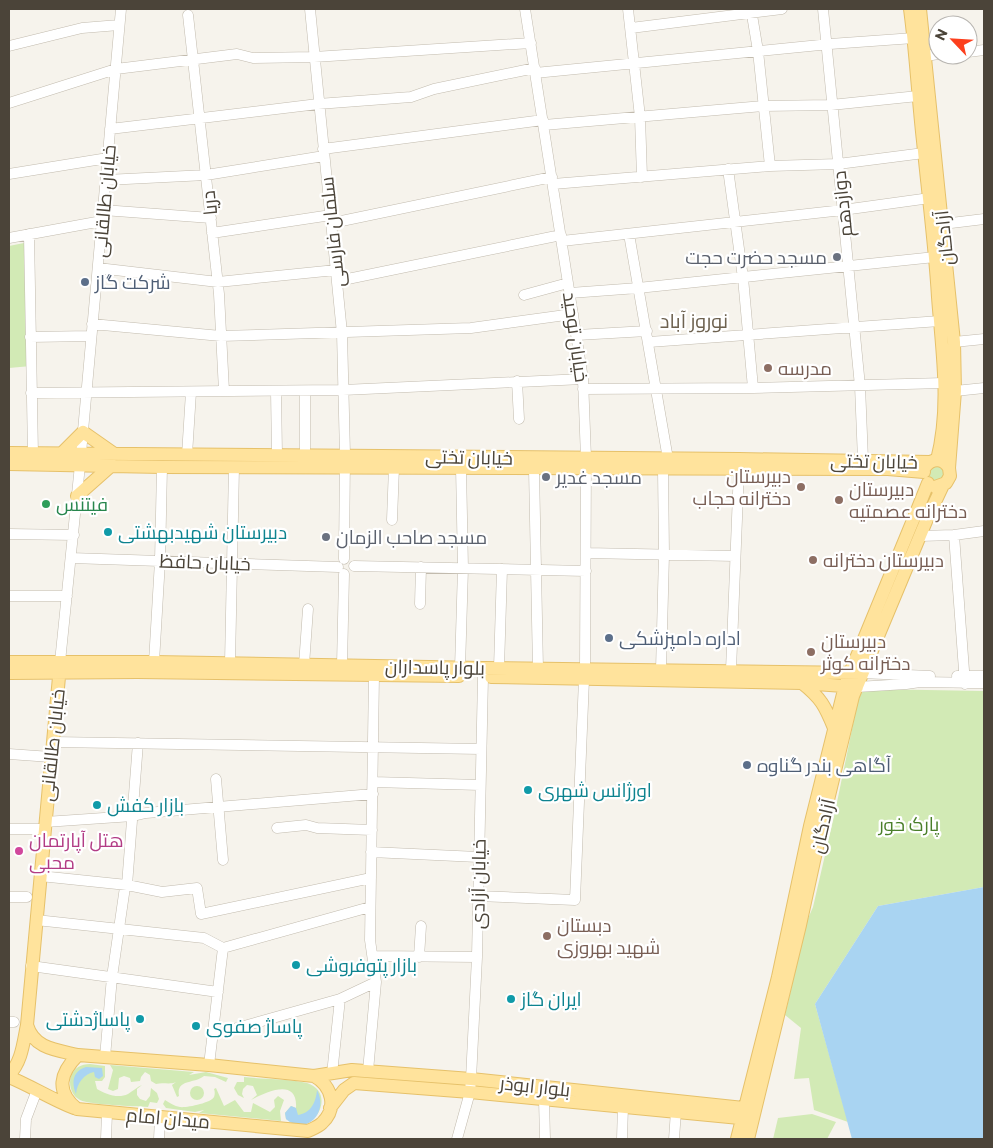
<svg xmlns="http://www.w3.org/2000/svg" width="993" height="1148" font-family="Commissioner,Cairo,sans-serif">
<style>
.green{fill:#d2eab5}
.water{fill:#a9d4f2}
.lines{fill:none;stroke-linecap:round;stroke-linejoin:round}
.minor-casing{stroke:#c2bbae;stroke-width:11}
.major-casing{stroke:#e6c16a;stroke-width:14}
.minor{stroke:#fff;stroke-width:10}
.major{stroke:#ffe39c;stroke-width:12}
.worship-dot{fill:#6b7280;stroke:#fff;stroke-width:2}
.service-dot{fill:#5c6f8a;stroke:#fff;stroke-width:2}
.education-dot{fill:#8d6e63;stroke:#fff;stroke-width:2}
.leisure-dot{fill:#2e9e5b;stroke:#fff;stroke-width:2}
.culture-dot{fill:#0f9aa8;stroke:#fff;stroke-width:2}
.hotel-dot{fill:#d1479c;stroke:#fff;stroke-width:2}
.labels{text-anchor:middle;stroke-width:4.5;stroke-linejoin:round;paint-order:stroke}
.street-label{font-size:19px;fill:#4b4439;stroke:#fff}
.worship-label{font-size:19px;fill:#5b616d;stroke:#fff;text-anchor:start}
.service-label{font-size:19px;fill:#4e5e75;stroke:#fff;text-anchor:start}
.education-label{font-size:19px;fill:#785e54;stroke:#fff;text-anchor:start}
.leisure-label{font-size:19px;fill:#27864d;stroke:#fff;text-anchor:start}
.culture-label{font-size:19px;fill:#0d838f;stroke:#fff;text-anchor:start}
.park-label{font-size:19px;fill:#4a7f2a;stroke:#fff}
.hotel-label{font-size:19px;fill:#b23c85;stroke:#fff;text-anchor:start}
.neighbourhood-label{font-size:20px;fill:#6e6250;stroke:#fff}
</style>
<rect width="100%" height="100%" fill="#f6f3ec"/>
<path class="green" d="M24 243 31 366 9 368V246Z
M929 466H946L941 484 927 479Z
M869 689 984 691V887L878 906 815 1004 848 1122 814 1110 809 1078 794 1079 801 1028 785 1015 807 921 813 907 835 812 857 705 861 693Z
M90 1064 105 1066V1077L102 1081H95L97 1089C105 1094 118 1099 128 1094 133 1091 137 1087 142 1085L137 1089V1095L140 1099 146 1101 150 1096 151 1088 157 1093 159 1099 157 1103 150 1102 148 1107C133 1106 91 1105 80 1100 72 1096 68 1085 71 1076 74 1068 81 1064 90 1064Z
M110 1065 194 1072 189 1075 206 1072 228 1078 226 1082 215 1077 204 1076C194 1084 176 1079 179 1096L177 1097 172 1085 176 1082C170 1085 163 1082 156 1084L151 1081 150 1075 145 1072 141 1077 140 1081 131 1082 130 1078 124 1076 119 1078 118 1089 113 1091 108 1089 113 1070Z
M244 1077C261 1079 292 1079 307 1083 339 1093 312 1141 286 1119L285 1113 291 1106 296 1108C298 1077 266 1092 251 1100L257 1095 253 1086 247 1085 243 1089 242 1094 244 1098 238 1095 234 1088 237 1082H244Z
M190 1093a7 7 0 1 1 14 0a7 7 0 1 1-14 0Z
M216 1088 224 1106 235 1100 244 1112H251L253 1103 270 1112 275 1107 274 1100 278 1096 284 1100 280 1111 281 1121 199 1113 204 1110 195 1112 166 1108 163 1104 165 1100C170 1103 174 1106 180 1107 186 1108 211 1103 214 1097 215 1094 215 1092 214 1089Z
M812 1114 836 1122 827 1139H773L778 1118Z"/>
<path class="water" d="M984 887V1139H852L815 1004 878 906Z
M86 1067 102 1068 103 1076 99 1079 95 1077 94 1072C84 1074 77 1083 76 1094 71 1082 73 1071 86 1067Z
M317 1090C329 1113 306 1136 286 1119L285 1113 291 1106 296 1108 298 1115C311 1113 316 1102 317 1090Z"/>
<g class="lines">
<defs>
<path id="minor" d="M310 9 342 333 345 455 344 559
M525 9 583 379 586 458 585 669
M628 9 640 117 642 177
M751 9 758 51 770 166
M823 9 860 386 863 460
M188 15 219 294 224 391
M631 28 782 9
M9 46 82 28 119 25
M968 52 984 50
M926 56 938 54
M535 73 830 44 914 38
M9 103 116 69 237 54 253 58 314 57 531 43
M544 125 763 106 831 105 918 96
M110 129 318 104 411 97 434 89 535 68
M323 149 543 120
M728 169 743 278 753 388
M9 174 108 158
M106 180 206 175 324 156
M553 184 770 166 838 164 924 153
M103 210 211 218
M332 223 552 177
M943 224 984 219
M212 233 331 215
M29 234 33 454
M629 234 668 459
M9 238 102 221
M562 241 843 210 930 198
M98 268 218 282 336 270
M338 281 561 235
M570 293 638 288 935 257
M524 295 568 283
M92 324 221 336 471 328 573 314
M577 335 647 331
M30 337 91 336
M649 342 940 321
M954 342 984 339
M517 381 519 419
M583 389 753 388 944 383
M276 391 277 455
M305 391V455
M955 391 984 388
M31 393 343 390 583 379
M81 453 121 9
M187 455 191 392
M534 469 538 669
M392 520 394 467
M9 534 74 535
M920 536 954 535
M586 553 735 556
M71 558 338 567
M354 566 586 571
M9 596H67
M420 604 421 567
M60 662 80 465
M154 662 160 561 162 467
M230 663 234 467
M304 665 308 609
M342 665 344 574
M460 668 463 568 461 467
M499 668 502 569
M661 670 664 554 663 469
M731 670 739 468
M861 673 930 676
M957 676H984
M965 684 954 535 984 531
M857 687 906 684 920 682 984 683
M53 742 481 749
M9 754 51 757
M216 779 223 860
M373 782 480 785
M45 822 133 816 146 813 373 794
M277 828 306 825 317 828 372 830
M9 829H44
M371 852 478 857
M40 876 127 885 162 892 197 888 201 914 371 878
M477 896 575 900 584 679
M9 897H27
M36 920 204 938 223 948
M373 956 477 957
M419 957 421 926
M31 966 218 992
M9 1022H14
M212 1035 340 999 376 982
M105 1057 112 977 125 887 127 885 138 743
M209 1065 223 948 370 907
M368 1071 376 982 370 940 374 675
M332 1074 340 999
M544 1099 545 1139
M25 1139 26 1119 37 1090
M106 1139 107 1113
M159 1139 160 1118
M457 1139 470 1092 471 1079 477 957 483 677
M622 1139 623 1106
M674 1139 676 1111"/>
<path id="major" d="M910 9C916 53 918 97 923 141 928 193 935 245 938 297 942 351 951 406 937 460
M920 9 954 342 955 391 949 468 950 476 946 483 935 487
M9 453 739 459 930 462
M61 454 83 432 113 453
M9 464 162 467 888 469 924 472
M925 467C932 458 943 458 949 468
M77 496 112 465
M9 662H154L483 668 861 673
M9 673 137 672 459 676
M491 677 802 683 857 687
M802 683C821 698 825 706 834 728
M27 1025C34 1049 57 1050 78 1055
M78 1055 209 1065 314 1076C332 1086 338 1108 322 1123 318 1127 312 1129 308 1131L77 1109C55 1091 60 1073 78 1055Z
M9 1075C22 1061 23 1044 27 1025L60 666
M314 1076 352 1070 471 1079 753 1109
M9 1077C31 1086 51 1099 74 1108
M330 1108 344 1090 354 1083 470 1092 750 1119
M737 1139 778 977 810 826 845 686 850 673 918 508 928 483
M748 1139 800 925 821 829 853 696 927 519 943 485"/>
</defs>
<use href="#minor" class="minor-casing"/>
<use href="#major" class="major-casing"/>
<use href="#minor" class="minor"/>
<use href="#major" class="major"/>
</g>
<g class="worship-dot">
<circle cx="837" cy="257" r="5"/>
<circle cx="546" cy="477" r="5"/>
<circle cx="326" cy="537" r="5"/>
</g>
<g class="service-dot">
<circle cx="85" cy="282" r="5"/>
<circle cx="609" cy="638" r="5"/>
<circle cx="747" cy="765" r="5"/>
</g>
<g class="education-dot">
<circle cx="768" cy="368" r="5"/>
<circle cx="801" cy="487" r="5"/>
<circle cx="839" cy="500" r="5"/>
<circle cx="813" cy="560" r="5"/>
<circle cx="811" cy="652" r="5"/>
<circle cx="547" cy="936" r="5"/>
</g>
<circle class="leisure-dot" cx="46" cy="504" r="5"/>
<g class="culture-dot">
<circle cx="108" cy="532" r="5"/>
<circle cx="528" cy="790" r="5"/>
<circle cx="97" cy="805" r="5"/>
<circle cx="296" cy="965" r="5"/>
<circle cx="511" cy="999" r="5"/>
<circle cx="140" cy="1019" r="5"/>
<circle cx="196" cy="1026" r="5"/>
</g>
<circle class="hotel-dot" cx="19" cy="851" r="5"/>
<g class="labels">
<g class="street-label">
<text transform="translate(104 201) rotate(-85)" y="7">خیابان طالقانی</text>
<text transform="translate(209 203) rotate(-96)" y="7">دریا</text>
<text transform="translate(842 204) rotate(-96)" y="7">دوازدهم</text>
<text transform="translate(332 232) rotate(-96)" y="7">سلمان فارسی</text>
<text transform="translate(944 238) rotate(-96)" y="7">آزادگان</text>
<text transform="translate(576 337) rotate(82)" y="7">خیابان توحید</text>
<text transform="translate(469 457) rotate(1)" y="7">خیابان تختی</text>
<text transform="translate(874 461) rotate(1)" y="7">خیابان تختی</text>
<text transform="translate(205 562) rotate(2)" y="7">خیابان حافظ</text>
<text transform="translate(435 667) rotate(1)" y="7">بلوار پاسداران</text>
<text transform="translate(52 745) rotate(-84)" y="7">خیابان طالقانی</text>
<text transform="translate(822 826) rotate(-77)" y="7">آزادگان</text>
<text transform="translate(478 884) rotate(-89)" y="7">خیابان آزادی</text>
<text transform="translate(535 1086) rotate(6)" y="7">بلوار ابوذر</text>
<text transform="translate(168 1118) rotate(5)" y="7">میدان امام</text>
</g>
<g class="worship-label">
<text x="827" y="264" text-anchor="end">مسجد حضرت حجت</text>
<text x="556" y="484">مسجد غدیر</text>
<text x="336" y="544">مسجد صاحب الزمان</text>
</g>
<g class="service-label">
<text x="95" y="289">شرکت گاز</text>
<text x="619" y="645">اداره دامپزشکی</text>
<text x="757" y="772">آگاهی بندر گناوه</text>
</g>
<g class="education-label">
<text x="778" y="375">مدرسه</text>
<text x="791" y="483" text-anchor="end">دبیرستان<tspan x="791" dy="22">دخترانه حجاب</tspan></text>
<text x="849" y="496">دبیرستان<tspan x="849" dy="22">دخترانه عصمتیه</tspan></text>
<text x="823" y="567">دبیرستان دخترانه</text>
<text x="821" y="648">دبیرستان<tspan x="821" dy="22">دخترانه کوثر</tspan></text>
<text x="557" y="932">دبستان<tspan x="557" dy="22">شهید بهروزی</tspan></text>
</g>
<g class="leisure-label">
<text x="56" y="511">فیتنس</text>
</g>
<g class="culture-label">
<text x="118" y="539">دبیرستان شهیدبهشتی</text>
<text x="538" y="797">اورژانس شهری</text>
<text x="107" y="812">بازار کفش</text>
<text x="306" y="972">بازار پتوفروشی</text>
<text x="521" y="1006">ایران گاز</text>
<text x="130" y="1026" text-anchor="end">پاساژدشتی</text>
<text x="206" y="1033">پاساژ صفوی</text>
</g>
<g class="park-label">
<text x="909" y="831">پارک خور</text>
</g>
<g class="hotel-label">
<text x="29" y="847">هتل آپارتمان<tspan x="29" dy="22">محبی</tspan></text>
</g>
<g class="neighbourhood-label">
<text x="694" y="328">نوروز آباد</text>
</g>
</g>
<rect width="993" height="1148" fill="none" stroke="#4b4439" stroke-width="20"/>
<g transform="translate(953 40) rotate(295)"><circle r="24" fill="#ffffff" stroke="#b7b4b0"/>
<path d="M0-4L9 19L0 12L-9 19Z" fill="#fc3f1d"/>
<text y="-8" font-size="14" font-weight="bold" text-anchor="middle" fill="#4b4439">N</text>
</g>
</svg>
